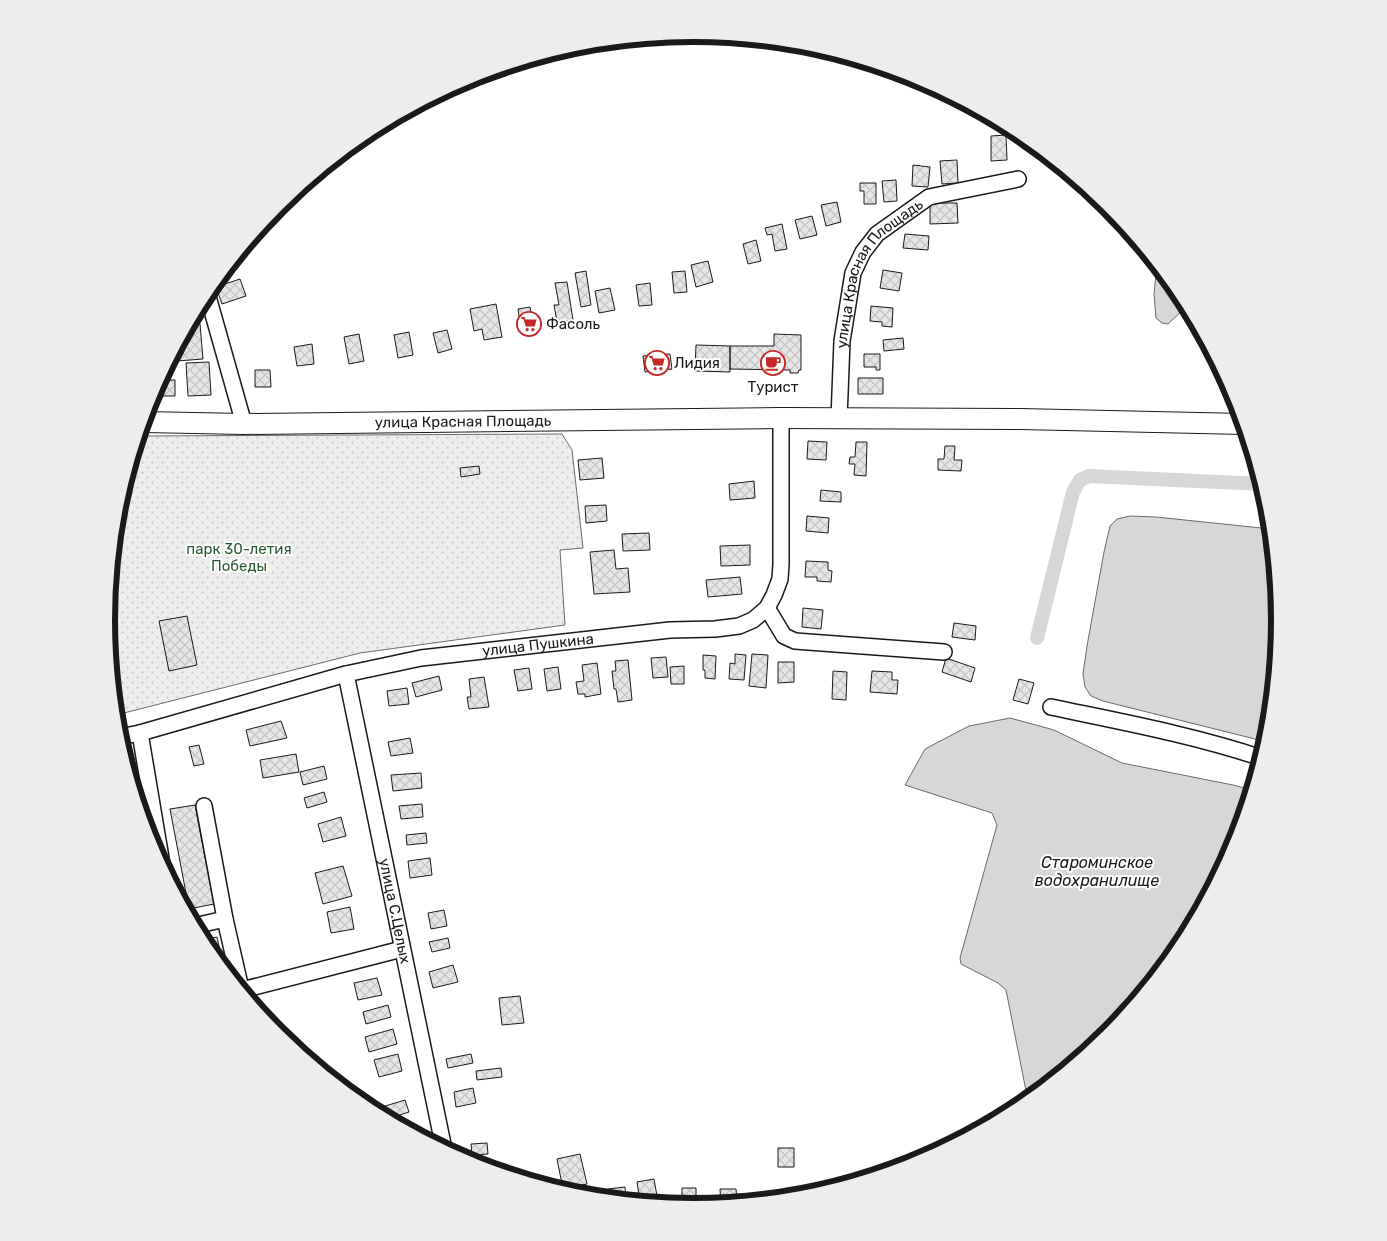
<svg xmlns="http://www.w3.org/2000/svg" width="1387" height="1241" font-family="Rubik,sans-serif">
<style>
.park{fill:url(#park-dots);stroke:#6a6a6a}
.water{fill:#d7d7d7;stroke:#6a6a6a}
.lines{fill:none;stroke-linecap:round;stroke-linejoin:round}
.canal{stroke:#d7d7d7;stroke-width:14}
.building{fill:url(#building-cross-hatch);stroke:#1a1a1a}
.minor-casing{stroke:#1a1a1a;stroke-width:18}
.major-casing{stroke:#1a1a1a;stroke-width:22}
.minor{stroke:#fff;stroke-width:15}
.major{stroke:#fff;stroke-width:20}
.labels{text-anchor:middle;stroke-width:4;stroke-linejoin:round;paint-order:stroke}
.street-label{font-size:15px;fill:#1a1a1a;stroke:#fff}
.poi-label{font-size:15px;fill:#1a1a1a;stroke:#fff;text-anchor:start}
.park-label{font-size:15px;fill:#2b5a34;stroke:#fff}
.water-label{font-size:16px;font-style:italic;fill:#1a1a1a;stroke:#fff}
.rim{fill:none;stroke:#1a1a1a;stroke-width:6}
</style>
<defs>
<pattern id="park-dots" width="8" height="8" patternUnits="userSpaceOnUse" patternTransform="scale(1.25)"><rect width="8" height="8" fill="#ededed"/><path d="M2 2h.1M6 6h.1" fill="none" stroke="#cbcbcb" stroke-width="1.8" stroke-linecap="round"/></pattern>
<pattern id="building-cross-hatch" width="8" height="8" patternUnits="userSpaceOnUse" patternTransform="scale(1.25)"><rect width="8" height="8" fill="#e6e6e6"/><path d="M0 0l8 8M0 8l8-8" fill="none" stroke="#c5c5c5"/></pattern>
</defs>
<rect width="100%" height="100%" fill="#fff"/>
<path class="park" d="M562 434 572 450 583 548 560 550 565 625 360 653 116 715 107 620 118 506 139 436Z"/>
<path class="water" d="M1157 265 1182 295 1187 306 1168 324 1162 323 1156 318 1154 294Z
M1130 516 1156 517 1271 529 1280 621 1269 735 1267 742 1103 701 1091 696 1085 687 1083 674 1087 646 1104 552 1110 526 1117 519Z
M1010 718 1054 730 1122 763 1233 785 1252 790 1235 845 1181 947 1108 1036 1028 1101 1006 990 998 983 961 964 960 958 997 825 992 813 905 785 925 749 969 726Z"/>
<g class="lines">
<path class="canal" d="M1037 638 1073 492 1080 480 1089 476 1262 484"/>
</g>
<path class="building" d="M587 44 586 54H572V47Z
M1006 135 1007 160 991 161V136Z
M957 160 958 183 942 184 940 161Z
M913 165 930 167 928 187 912 186Z
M896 180 897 201 884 202 882 181Z
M860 183H876V204H864V191H860Z
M837 202 841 222 826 226 821 205Z
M930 203H957L958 223 930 224Z
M812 216 817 235 800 239 795 220Z
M782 224 787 249 775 251 772 234 767 235 765 228Z
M905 234 929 236 928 250 903 248Z
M756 240 761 261 748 264 743 244Z
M708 261 713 282 696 287 691 265Z
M883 270 902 273 899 291 880 288Z
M586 271 591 305 581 307 575 273Z
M685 271 687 292 674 293 672 272Z
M240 279 246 296 222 304 216 287Z
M567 282 573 320 557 322 554 305H559L555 283Z
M650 283 652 305 639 306 636 285Z
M610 288 615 310 599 313 595 291Z
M496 304 502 337 484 340 482 329 474 331 470 309Z
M871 306 893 308 892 327 882 326V322L870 321Z
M530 307 534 329 521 331 518 309Z
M190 324H200L203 359 177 361 176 350Z
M447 330 452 349 438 353 433 333Z
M409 332 413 355 398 358 394 335Z
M359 334 364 361 349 364 344 337Z
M774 334 801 335V370H799L798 373H790V370L730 369V346H774Z
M903 338 904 349 884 351 883 340Z
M312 344 314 364 297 366 294 347Z
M696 345 730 346V372L695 371Z
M670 354 672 369 645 372 643 356Z
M864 354H880V370H876V367H864Z
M209 362 211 395 188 396 186 363Z
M255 370H270L271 387H255Z
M858 378H883V394H858Z
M160 380H175V396H151Z
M808 441 827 442 826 460 807 459Z
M856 442H867L866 476 854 475 855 464H849L850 457H855Z
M945 446H955L954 460H962L961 471 938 470V459H944Z
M602 458 604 478 580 480 578 460Z
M479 466 480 474 461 477 460 468Z
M754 481 755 498 730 500 729 484Z
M821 490 841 492V502L820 501Z
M606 505 607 521 586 523 585 506Z
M807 516 829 518 828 533 806 531Z
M649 533 650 550 623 551 622 534Z
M750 545V565L721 566 720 546Z
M614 550 616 569 628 568 630 592 594 594 590 552Z
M806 561 828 562V570L832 571 831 582 817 581V577H805Z
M740 577 742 594 708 597 706 580Z
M803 608 823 610 821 629 802 627Z
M187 616 197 665 169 671 159 621Z
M954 623 976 626 975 640 952 637Z
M735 654 746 655 744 680 729 679 730 663 735 664Z
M752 654 768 655 766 688 749 686Z
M703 655 716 656 715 679 705 678V670H703Z
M666 657 668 677 653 678 651 658Z
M946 658 975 668 971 682 942 672Z
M628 660 632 700 618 702 616 689H614L612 671H616L615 661Z
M778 662H794V682L778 683Z
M597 663 601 694 585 697V694H578L576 682 584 681 582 665Z
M684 666V684H671L670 667Z
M558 667 561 689 547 691 544 669Z
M529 668 532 689 518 691 514 670Z
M833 671 847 672 846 700 832 699Z
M872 671 892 672V680H898L897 694 870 692Z
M439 676 442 690 416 697 412 683Z
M484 677 489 707 469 709 467 697H471L469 679Z
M1019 679 1034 683 1028 704 1013 700Z
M407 688 409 704 389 706 387 691Z
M281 721 287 738 250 746 246 730Z
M410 738 413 753 391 756 388 742Z
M199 745 204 764 194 766 189 747Z
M296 754 299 772 263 778 260 760Z
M130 756 135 778 131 779 125 757Z
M324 766 327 779 303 785 300 772Z
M421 773 422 788 393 791 391 775Z
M324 792 327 802 307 808 304 798Z
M422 804 423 817 401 819 399 806Z
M195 805 214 904 189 909 170 809Z
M341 817 346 836 323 842 318 824Z
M426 833 427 843 407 845 406 835Z
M430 858 432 875 410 878 408 861Z
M343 866 352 896 323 904 315 873Z
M350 907 354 929 331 933 327 912Z
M444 910 447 926 431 929 428 913Z
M217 937 224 969 205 946 202 940Z
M448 938 450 948 432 952 429 942Z
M453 965 458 982 433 988 429 972Z
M377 978 382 995 358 1000 354 983Z
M520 996 524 1023 502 1025 499 998Z
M388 1005 391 1017 366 1024 363 1012Z
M393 1029 397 1044 369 1052 365 1037Z
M398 1054 402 1071 379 1077 374 1060Z
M471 1054 473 1063 448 1068 446 1059Z
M501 1068 502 1077 477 1080 476 1071Z
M473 1088 476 1103 456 1107 454 1092Z
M405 1100 409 1112 387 1119 385 1118 382 1107Z
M487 1143 488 1154 472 1155 471 1144Z
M778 1148H794V1167H778Z
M580 1154 587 1184 563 1189 557 1159Z
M654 1179 658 1202H640L637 1182Z
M625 1187 626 1201 609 1199 608 1189Z
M682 1188H696V1207L682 1206Z
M720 1189H736L737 1203 721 1205Z
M769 1193H783V1198L768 1200Z"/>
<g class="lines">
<defs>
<g id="minor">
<path d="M207 293 244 424"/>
<path id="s1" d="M839 419 842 341 853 273 863 252 877 234 929 197 1018 179"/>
<path d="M767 608 784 636 795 641 944 652"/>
<path id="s2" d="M346 674 444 1149"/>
<path d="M1051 707C1122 722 1193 735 1262 758"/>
<path d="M140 733 162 864"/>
<path id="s3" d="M119 737 140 733 346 674 421 658 670 630 715 629 739 626 753 620 767 608 774 595 780 579 781 564V418"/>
<path d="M225 919 241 989"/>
<path d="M194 926 225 919 204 806"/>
<path d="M242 990 402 949"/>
</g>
<g id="major">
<path id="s4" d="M143 422 244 424 781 418 1020 419 1244 424"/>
</g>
</defs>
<use href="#minor" class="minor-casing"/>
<use href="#major" class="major-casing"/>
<use href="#minor" class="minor"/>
<use href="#major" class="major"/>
</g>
<defs>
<symbol id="supermarket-ring" viewBox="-11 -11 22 22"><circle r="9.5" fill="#fff" stroke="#c62828" stroke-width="1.5"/><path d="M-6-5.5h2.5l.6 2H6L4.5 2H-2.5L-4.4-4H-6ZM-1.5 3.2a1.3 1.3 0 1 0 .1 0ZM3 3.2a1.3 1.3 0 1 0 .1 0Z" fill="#c62828"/></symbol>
<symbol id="cafe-ring" viewBox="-11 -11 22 22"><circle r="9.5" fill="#fff" stroke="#c62828" stroke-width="1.5"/><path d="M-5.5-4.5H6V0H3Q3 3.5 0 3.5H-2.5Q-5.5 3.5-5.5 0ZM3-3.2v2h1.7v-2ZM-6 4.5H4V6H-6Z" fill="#c62828"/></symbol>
</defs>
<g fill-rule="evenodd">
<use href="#supermarket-ring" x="515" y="310" width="28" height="28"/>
<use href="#supermarket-ring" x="643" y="349" width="28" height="28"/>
<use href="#cafe-ring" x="759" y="349" width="28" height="28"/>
</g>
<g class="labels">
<g class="street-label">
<text dy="5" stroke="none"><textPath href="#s1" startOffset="159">улица Красная Площадь</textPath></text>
<text dy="5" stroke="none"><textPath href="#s4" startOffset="320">улица Красная Площадь</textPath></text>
<text dy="5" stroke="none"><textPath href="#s3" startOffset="430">улица Пушкина</textPath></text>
<text dy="5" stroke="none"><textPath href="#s2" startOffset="242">улица С.Целых</textPath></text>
</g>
<g class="poi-label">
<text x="546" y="329">Фасоль</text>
<text x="674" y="368">Лидия</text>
<text x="773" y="392" text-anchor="middle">Турист</text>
</g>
<g class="park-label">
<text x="239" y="554">парк 30-летия<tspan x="239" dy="17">Победы</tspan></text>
</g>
<g class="water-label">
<text x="1097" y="868">Староминское<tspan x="1097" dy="18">водохранилище</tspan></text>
</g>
</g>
<path d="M0 0H1387V1241H0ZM115 620a578 578 0 1 1 1156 0a578 578 0 1 1-1156 0Z" fill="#ededed" fill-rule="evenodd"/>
<path class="rim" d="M115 620a578 578 0 1 1 1156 0a578 578 0 1 1-1156 0Z"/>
</svg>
